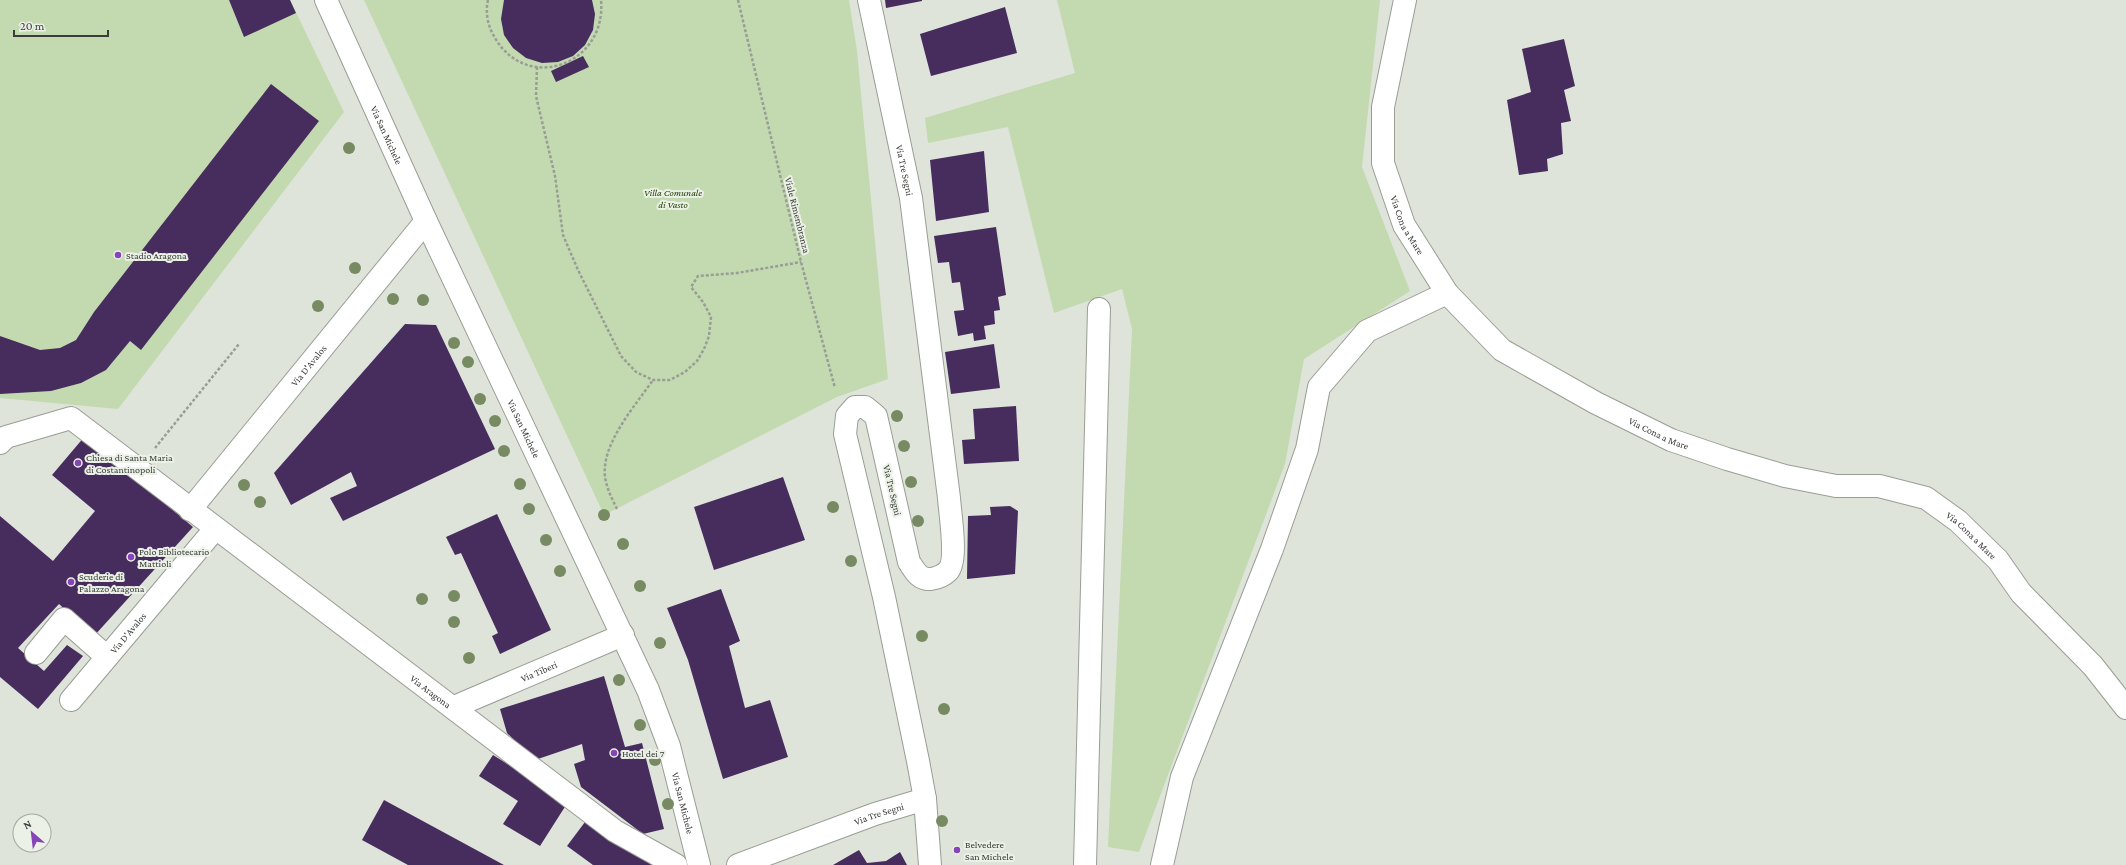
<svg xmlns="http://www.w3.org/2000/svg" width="2126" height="865" font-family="'Crimson Pro',serif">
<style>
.green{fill:#c3dab0}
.building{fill:#472c5e}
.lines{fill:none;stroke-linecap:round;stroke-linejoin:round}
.minor-casing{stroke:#999e95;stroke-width:24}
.path{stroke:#999d96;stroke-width:2.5;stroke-dasharray:3 2;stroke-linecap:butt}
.minor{stroke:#fff;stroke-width:22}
.tree{fill:#788a62}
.poi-dot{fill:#8644b8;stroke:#ebf1e7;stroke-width:1.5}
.labels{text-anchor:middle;stroke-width:4;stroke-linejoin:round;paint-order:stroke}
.street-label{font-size:10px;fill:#393c38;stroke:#ebf1e7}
.park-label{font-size:10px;font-style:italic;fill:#254100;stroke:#ebf1e7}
.poi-label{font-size:10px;fill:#393c38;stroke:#ebf1e7;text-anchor:start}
</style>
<rect width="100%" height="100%" fill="#dee4da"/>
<path class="green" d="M0 0H290L344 112 118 409 0 398Z
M364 0H849L857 51 888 379 837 397 604 515Z
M1057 0H1380L1362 167 1410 291 1304 359 1285 464 1139 852 1108 847 1132 329 1122 289 1054 313 1008 127 928 143 925 118 1075 73Z"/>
<path class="building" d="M229 0H290L296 13 244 37Z
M504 0H592L595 14 593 30 585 45 573 56 558 62 542 63 526 58 513 48 504 35 501 19Z
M885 0H922V1L886 8Z
M1005 7 1017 53 931 76 920 34Z
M1564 39 1575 86 1564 90 1571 121 1561 123 1563 154 1547 159 1548 171 1519 175 1507 100 1531 92 1522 49Z
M583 56 589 67 556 82 551 71Z
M271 84 319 121 141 350 130 341 106 370 81 383 51 391 0 394V336L40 350 60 348 76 340 94 312Z
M984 151 989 212 936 221 930 160Z
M996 227 1006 295 998 297 1000 310 994 311 995 324 984 326 986 339 974 341 973 333 958 336 954 311 964 310 960 282 952 283 949 262 938 263 934 236Z
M405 324 436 325 495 449 343 521 330 498 357 486 351 472 291 505 274 473Z
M994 344 1000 388 951 394 945 352Z
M1016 406 1019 461 964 464 962 440 975 439 973 409Z
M85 436 193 527 94 636 59 604 18 648 44 671 67 645 83 656 38 709 0 677V516L53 561 95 511 52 475Z
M783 477 805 540 714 570 694 507Z
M1010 506 1018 511 1015 574 967 579 968 516 991 515 990 507Z
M497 514 551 630 500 654 492 636 498 633 461 553 455 555 446 537Z
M721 589 740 641 729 646 745 708 770 700 788 757 723 779 688 660 667 608Z
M604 676 625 747 642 743 664 829 643 834 581 787 574 764 585 760 582 744 535 760 507 733 500 709Z
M493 755 568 802 540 846 503 824 518 801 479 776Z
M384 800 504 865H408L362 840Z
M588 818 653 865H593L567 846Z
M859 850 867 863 886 861 900 852 907 865H833Z"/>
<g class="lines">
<defs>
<g id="minor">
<path id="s1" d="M326 0 426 221 648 690 669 746 699 865"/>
<path id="s2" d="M869 0 911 198 949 498C950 514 958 560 948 571 943 576 937 578 931 579 919 580 915 571 909 562L876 416 865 407H855L847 416 845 434 884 597 918 761 925 799 930 865"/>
<path id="s3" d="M1405 0 1383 107V163L1404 225 1447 293 1502 350 1596 403 1671 440 1727 459 1785 476 1836 486H1879L1926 498 1958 521 1998 560 2021 593 2093 666 2126 708"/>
<path id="s4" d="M0 443 6 437 71 418 615 831 676 865"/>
<path id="s5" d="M190 510 426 221"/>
<path d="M36 653 64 619 107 657"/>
<path id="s6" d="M71 700 215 529"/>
<path id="s7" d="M454 707 623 635"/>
<path id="s8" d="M738 865 875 814 925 799"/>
<path d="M1085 865 1099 309"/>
<path d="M1162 865 1182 777 1272 549 1307 449 1319 387 1367 331 1447 293"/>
</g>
</defs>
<use href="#minor" class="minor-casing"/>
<path class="path" d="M488 0C485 13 488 27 495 38 528 94 607 64 601 0
M738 0 801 262 835 388
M537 67 536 96 555 176 563 235 578 270 621 356 636 372 653 380H670L685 372 697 361 704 349 709 336 711 317 703 302 691 287 698 276 737 273 801 262
M155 448 239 344
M617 509C612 499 607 489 605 477 601 444 635 406 653 380"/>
<use href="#minor" class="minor"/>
</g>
<g class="tree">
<circle cx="349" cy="148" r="6"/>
<circle cx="355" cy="268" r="6"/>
<circle cx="393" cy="299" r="6"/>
<circle cx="423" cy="300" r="6"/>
<circle cx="318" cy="306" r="6"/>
<circle cx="454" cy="343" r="6"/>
<circle cx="468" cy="362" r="6"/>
<circle cx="480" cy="399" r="6"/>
<circle cx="897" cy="416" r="6"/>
<circle cx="495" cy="421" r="6"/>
<circle cx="904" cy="446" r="6"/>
<circle cx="504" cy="451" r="6"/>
<circle cx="911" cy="482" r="6"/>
<circle cx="520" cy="484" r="6"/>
<circle cx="244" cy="485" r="6"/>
<circle cx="260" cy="502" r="6"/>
<circle cx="833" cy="507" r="6"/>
<circle cx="529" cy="509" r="6"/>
<circle cx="604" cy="515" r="6"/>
<circle cx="918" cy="521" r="6"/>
<circle cx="546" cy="540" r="6"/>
<circle cx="623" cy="544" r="6"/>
<circle cx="851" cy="561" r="6"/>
<circle cx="560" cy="571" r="6"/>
<circle cx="640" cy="586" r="6"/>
<circle cx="454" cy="596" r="6"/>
<circle cx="422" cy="599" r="6"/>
<circle cx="454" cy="622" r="6"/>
<circle cx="922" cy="636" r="6"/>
<circle cx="660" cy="643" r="6"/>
<circle cx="469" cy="658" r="6"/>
<circle cx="619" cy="680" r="6"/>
<circle cx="944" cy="709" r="6"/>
<circle cx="640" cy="725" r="6"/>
<circle cx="655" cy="760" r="6"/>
<circle cx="668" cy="804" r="6"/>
<circle cx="942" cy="821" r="6"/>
</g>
<g class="poi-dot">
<circle cx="118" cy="255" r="4"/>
<circle cx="78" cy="463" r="4"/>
<circle cx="131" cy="557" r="4"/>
<circle cx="71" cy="582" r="4"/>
<circle cx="614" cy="753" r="4"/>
<circle cx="957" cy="850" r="4"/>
</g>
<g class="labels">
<g class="street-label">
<text dy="4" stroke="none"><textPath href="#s1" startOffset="148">Via San Michele</textPath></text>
<text dy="4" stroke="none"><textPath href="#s2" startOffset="174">Via Tre Segni</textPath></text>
<text transform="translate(798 215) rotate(76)" y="4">Viale Rimembranza</text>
<text dy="4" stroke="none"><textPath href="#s3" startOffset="232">Via Cona a Mare</textPath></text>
<text dy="4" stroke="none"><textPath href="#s5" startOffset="187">Via D'Avalos</textPath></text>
<text dy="4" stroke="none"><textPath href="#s1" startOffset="472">Via San Michele</textPath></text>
<text dy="4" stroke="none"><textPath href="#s3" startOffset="568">Via Cona a Mare</textPath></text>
<text transform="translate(893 490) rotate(77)" y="4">Via Tre Segni</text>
<text dy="4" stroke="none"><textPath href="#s3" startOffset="904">Via Cona a Mare</textPath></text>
<text dy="4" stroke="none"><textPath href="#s6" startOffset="88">Via D'Avalos</textPath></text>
<text dy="4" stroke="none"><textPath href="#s7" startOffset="92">Via Tiberi</textPath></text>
<text dy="4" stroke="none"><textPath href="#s4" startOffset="528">Via Aragona</textPath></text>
<text dy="4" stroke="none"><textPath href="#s1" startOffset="880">Via San Michele</textPath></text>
<text dy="4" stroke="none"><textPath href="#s8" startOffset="150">Via Tre Segni</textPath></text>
</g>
<g class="park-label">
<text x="673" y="196">Villa Comunale<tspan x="673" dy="12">di Vasto</tspan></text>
</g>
<g class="poi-label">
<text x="126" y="259">Stadio Aragona</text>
<text x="86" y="461">Chiesa di Santa Maria<tspan x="86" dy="12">di Costantinopoli</tspan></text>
<text x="139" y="555">Polo Bibliotecario<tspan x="139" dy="12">Mattioli</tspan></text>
<text x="79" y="580">Scuderie di<tspan x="79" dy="12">Palazzo Aragona</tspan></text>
<text x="622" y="757">Hotel dei 7</text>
<text x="965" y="848">Belvedere<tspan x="965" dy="12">San Michele</tspan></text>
</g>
</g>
<g transform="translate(32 833) rotate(332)"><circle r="19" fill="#ebf1e7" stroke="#a4a9a1"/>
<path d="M0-3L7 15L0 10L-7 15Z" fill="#8644b8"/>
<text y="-6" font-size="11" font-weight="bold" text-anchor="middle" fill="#393c38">N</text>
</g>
<path d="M14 30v6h94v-6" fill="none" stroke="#393c38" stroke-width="2"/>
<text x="20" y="30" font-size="12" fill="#393c38" stroke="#ebf1e7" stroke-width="3" paint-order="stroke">20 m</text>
</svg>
